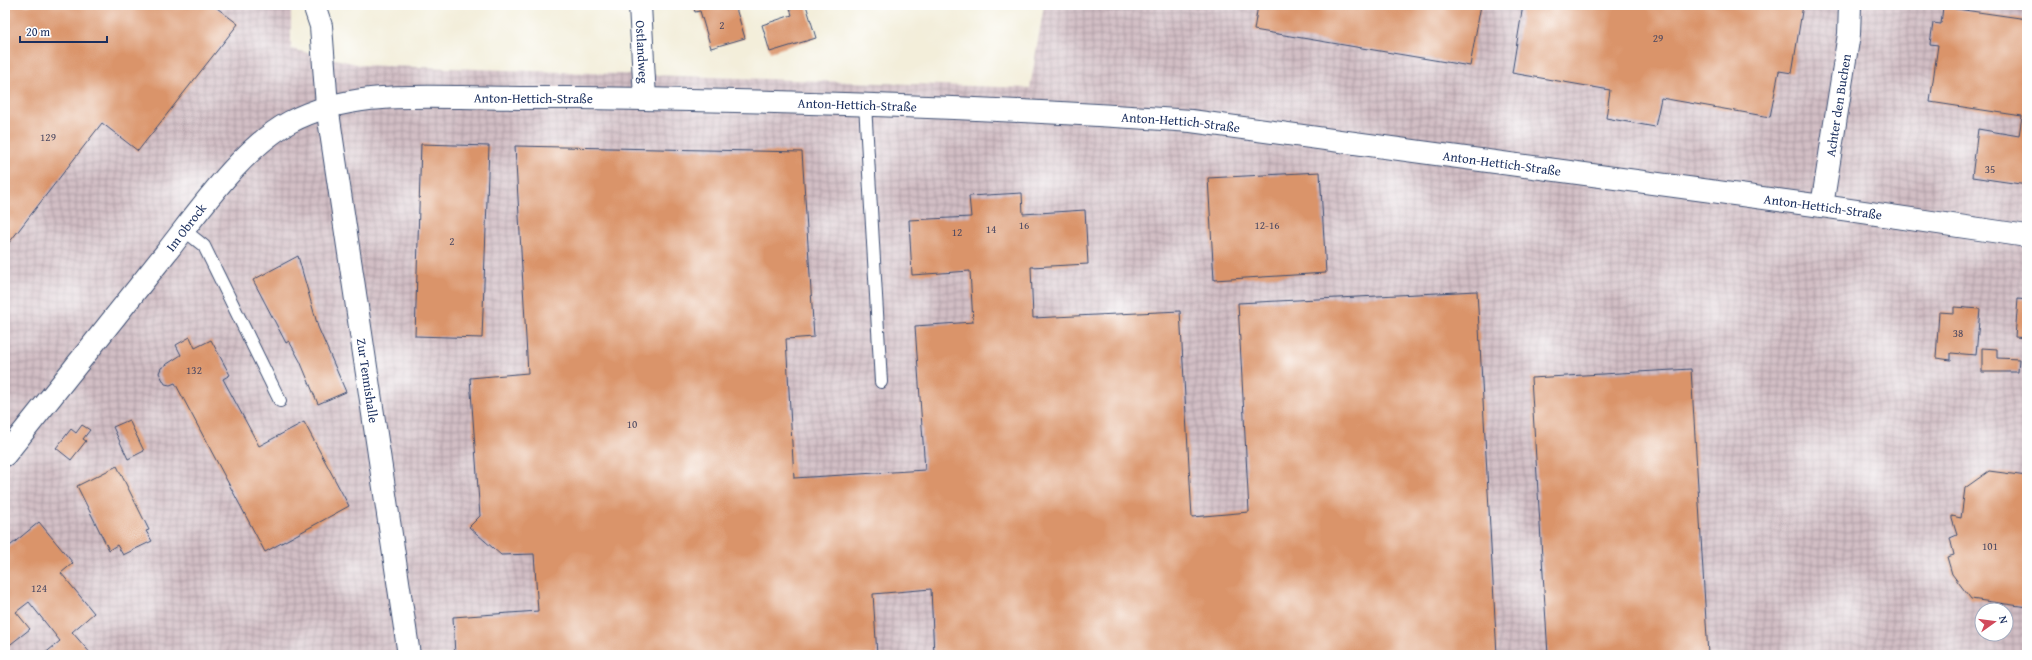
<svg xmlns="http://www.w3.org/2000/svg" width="2032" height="660" font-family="'Gentium Book Plus',serif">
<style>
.industrial{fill:url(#industrial-grid);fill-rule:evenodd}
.building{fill:#da946b}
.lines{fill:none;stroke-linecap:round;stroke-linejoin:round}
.lane-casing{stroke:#3b4c71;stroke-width:14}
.street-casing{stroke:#3b4c71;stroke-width:24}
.lane{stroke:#fff;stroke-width:12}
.street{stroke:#fff;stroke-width:22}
.labels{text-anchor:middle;stroke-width:3;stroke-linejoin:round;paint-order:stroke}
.number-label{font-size:11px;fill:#4b4861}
.street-label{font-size:13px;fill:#1b2f5e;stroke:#fff}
</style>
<defs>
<pattern id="industrial-grid" width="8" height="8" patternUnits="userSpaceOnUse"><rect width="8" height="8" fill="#d2bec4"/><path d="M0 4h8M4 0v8" fill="none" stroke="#aa9ba2"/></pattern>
</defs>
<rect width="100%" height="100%" fill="#fff"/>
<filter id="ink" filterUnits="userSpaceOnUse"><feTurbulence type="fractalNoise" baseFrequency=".025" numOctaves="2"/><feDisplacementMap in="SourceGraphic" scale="8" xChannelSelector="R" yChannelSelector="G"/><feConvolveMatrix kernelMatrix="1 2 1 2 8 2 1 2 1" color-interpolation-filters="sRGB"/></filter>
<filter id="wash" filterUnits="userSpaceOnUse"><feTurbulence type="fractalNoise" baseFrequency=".012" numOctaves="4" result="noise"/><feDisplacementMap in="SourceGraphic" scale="16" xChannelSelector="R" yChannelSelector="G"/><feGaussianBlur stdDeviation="0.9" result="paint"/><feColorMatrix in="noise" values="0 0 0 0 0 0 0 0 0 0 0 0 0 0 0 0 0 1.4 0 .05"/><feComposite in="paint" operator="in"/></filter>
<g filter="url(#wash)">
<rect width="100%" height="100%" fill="#f3eeda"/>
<path class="industrial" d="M5 5H291V49L361 65 1030 88 1044 5H2027V655H5ZM1982 610H2006V634H1982Z"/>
<g id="blocks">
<path class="building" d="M5 5H213L238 24 138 151 102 123 5 248Z
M693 5H735L745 38 711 48 700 11 695 12Z
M789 5H806L816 38 770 52 762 25 792 15Z
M1258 5H1481L1470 66 1254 30Z
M1523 5H1803L1792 73 1779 71 1770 117 1661 98 1655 127 1606 118 1610 90 1512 73Z
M1943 7 2027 19V185L1972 177 1978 129 2019 136 2022 116 1930 102 1938 45 1930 44 1933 23 1941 24Z
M421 144 489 146 482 338 415 336Z
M515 146 802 152 814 337 786 339 794 478 925 470 915 326 973 322 970 271 912 275 909 220 971 217 969 196 1022 193 1023 214 1085 210 1088 264 1031 267 1033 318 1180 311 1192 517 1249 512 1238 303 1477 291 1497 655H934L931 589 873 594 877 655H455L453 617 538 611 534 554 501 555 469 527 480 516 470 378 528 373Z
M1320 172 1326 273 1214 280 1208 178Z
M298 256 318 327 346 392 318 404 300 361 289 341 286 343 253 280Z
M2018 299 2027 300V338L2015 337Z
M1954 307 1980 309 1976 355 1951 353V360L1936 358 1939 312 1954 313Z
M190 337 195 348 211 340 230 375 223 379 259 446 304 422 349 506 265 552 175 383 170 385 165 384 159 373 161 368 181 355 176 345Z
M1982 348 1997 349V358L2019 359 2018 372H1982Z
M1691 369 1708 655H1548L1531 378Z
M129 420 144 451 128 459 113 427Z
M82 425 90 430 83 439 86 441 71 460 56 448 71 429 76 433Z
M117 466 149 530 146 531 152 541 123 555 117 545 109 550 77 486Z
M1989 471 2027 476V607L1971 599 1952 574 1947 557 1954 555 1950 538 1957 535 1952 519V516L1961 518 1965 488Z
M39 522 73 563 61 573 94 613 72 632 92 655H43L60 641 29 602 16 612 30 629 7 647H5V550Z"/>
</g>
</g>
<g filter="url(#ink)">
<use href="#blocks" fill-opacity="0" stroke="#3b4c71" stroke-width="1"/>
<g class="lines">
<defs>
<path id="lane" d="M865 104 881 382
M184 230 204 246 280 401"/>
<g id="street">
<path id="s1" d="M314 5 321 26 327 106 409 655"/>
<path id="s2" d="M640 5 645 99"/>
<path id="s3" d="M1822 206 1849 34 1850 5"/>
<path id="s4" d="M5 455C58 388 112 321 165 254 198 212 243 147 290 122 344 94 402 96 461 97 502 98 542 98 583 98 786 101 989 107 1191 121L1822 206 2027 236"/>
</g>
</defs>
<use href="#lane" class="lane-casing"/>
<use href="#street" class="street-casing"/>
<use href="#lane" class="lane"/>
<use href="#street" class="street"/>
</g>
</g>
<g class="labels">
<g class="number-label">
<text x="722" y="29">2</text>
<text x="1658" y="42">29</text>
<text x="48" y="141">129</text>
<text x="1990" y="173">35</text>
<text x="1024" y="229">16</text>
<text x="1267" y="229">12-16</text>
<text x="991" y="233">14</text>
<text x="957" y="236">12</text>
<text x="452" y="245">2</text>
<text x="1958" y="337">38</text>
<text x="194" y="374">132</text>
<text x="632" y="428">10</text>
<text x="1990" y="550">101</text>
<text x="39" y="592">124</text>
</g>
<g class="street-label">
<text dy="5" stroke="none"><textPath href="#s2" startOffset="47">Ostlandweg</textPath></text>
<text dy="5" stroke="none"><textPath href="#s4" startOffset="687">Anton-Hettich-Straße</textPath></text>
<text dy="5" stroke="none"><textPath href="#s4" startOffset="1011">Anton-Hettich-Straße</textPath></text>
<text dy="5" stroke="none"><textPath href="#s3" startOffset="102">Achter den Buchen</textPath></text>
<text dy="5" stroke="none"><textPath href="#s4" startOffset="1335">Anton-Hettich-Straße</textPath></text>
<text dy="5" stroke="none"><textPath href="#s4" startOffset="1659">Anton-Hettich-Straße</textPath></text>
<text dy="5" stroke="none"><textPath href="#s4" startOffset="1983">Anton-Hettich-Straße</textPath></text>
<text dy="5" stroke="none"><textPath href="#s4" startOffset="291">Im Obrock</textPath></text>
<text dy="5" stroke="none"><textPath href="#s1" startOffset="380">Zur Tennishalle</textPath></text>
</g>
</g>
<rect width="2032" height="660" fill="none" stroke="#fff" stroke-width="20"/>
<g transform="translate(1994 622) rotate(76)"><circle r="19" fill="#ffffff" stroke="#a4acbf"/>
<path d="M0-3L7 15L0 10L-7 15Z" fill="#d1495b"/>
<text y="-6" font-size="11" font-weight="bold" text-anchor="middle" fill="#1b2f5e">N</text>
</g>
<path d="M20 36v6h87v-6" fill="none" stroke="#1b2f5e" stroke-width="2"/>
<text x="26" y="36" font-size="12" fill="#1b2f5e" stroke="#ffffff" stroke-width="3" paint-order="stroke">20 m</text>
</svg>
